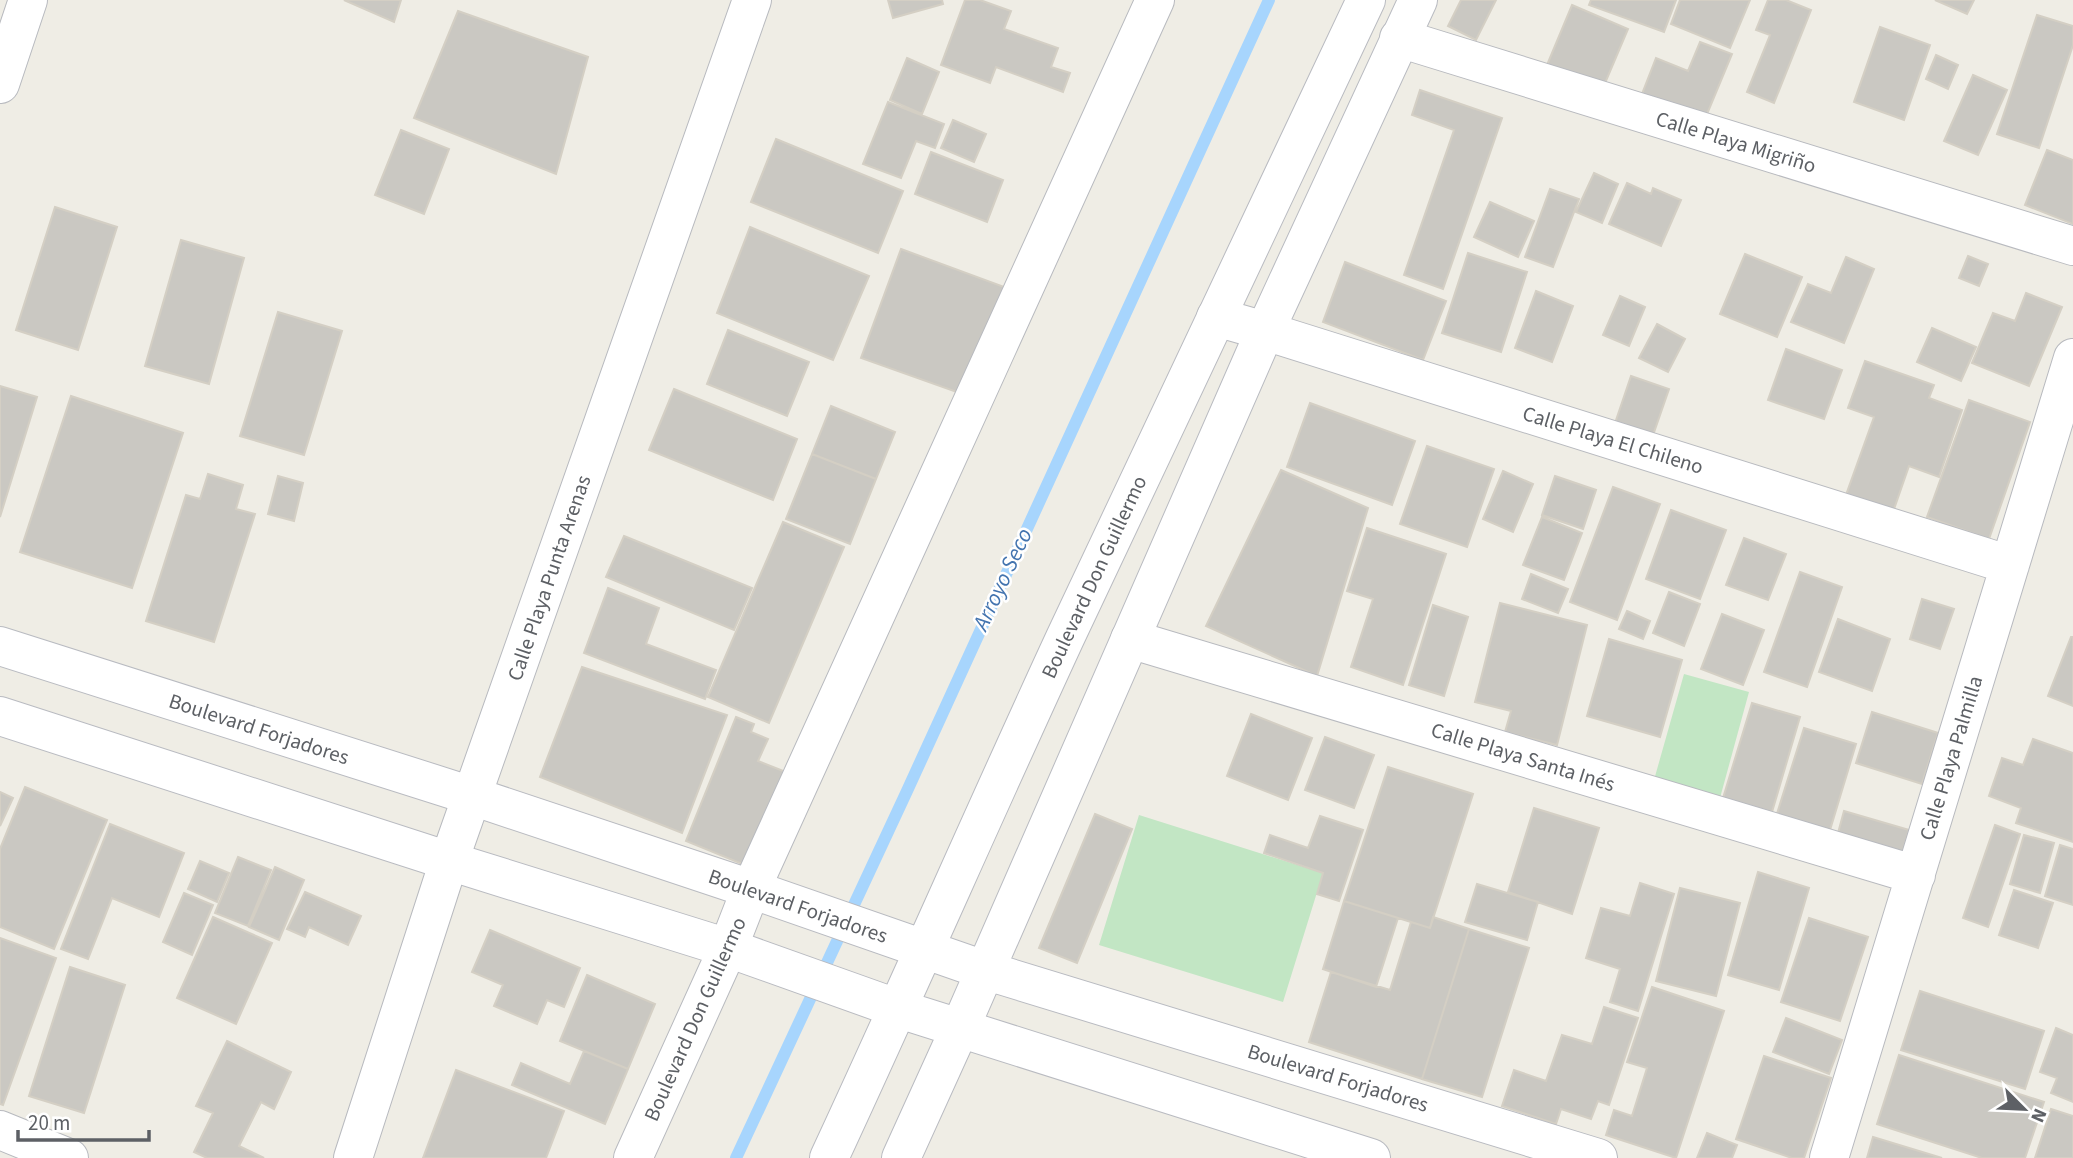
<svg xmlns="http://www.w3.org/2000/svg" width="2073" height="1158" font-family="'Source Sans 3',sans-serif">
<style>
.green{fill:#c2e6c4}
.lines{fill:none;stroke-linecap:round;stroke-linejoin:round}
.stream{stroke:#a7d5fd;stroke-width:12}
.building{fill:#cac8c2;stroke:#d4cfc4;stroke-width:2}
.street-casing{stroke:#b8babf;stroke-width:40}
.secondary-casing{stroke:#b9bbc1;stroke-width:40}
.street{stroke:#fff;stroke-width:38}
.secondary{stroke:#fff;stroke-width:38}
.labels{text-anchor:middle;stroke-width:5;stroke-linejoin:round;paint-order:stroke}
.street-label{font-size:21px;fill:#5d6065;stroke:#fff}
.water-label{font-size:23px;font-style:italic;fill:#4374af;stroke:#fff}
</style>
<rect width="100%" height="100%" fill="#efede5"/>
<path class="green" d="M1684 674 1749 692 1720 798 1654 780Z
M1139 815 1323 873 1283 1002 1099 945Z"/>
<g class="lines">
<path class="stream" d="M736 1158 907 791 1269 0"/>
</g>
<path class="building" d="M344 0H401L394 22Z
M888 0H942L943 4 893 18Z
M965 0H980L1011 11 1004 29 1058 48 1051 67 1070 73 1063 92 996 67 990 83 941 65Z
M1461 0H1496L1476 40 1448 26Z
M1591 0H1676L1664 32 1589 5Z
M1680 0H1750L1730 48 1671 24Z
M1768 0H1786L1811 10 1774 103 1747 92 1770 35 1756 30Z
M1935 0H1974L1967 14Z
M1572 5 1628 29 1603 88 1547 65Z
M458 11 588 57 556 174 414 118Z
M2037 15 2073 26V45L2039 148 1997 134Z
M1880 27 1930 45 1904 120 1854 102Z
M1700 42 1732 54 1705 119 1642 94 1656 58 1688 71Z
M1936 55 1958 65 1948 89 1926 79Z
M907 58 939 72 922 114 890 100Z
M1973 75 2007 90 1978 155 1944 141Z
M1420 90 1502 118 1443 289 1404 275 1454 130 1412 115Z
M888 102 944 124 935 148 916 141 901 178 863 164Z
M953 120 986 134 974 162 941 148Z
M401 130 449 149 424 214 375 195Z
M776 139 903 191 878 253 751 202Z
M2047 150 2073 160V224L2025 205Z
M931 152 1003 180 987 222 915 194Z
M1594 173 1618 184 1602 223 1576 212Z
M1627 183 1651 194 1653 188 1681 200 1661 246 1609 224Z
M1550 189 1579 199 1553 267 1525 257Z
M1490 202 1534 221 1518 257 1474 237Z
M55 207 117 227 78 350 16 330Z
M750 227 869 276 833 360 717 313Z
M181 240 244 258 209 384 145 366Z
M901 249 1007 288 968 396 861 358Z
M1468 253 1527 272 1501 352 1442 333Z
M1745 254 1802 277 1777 337 1720 314Z
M1968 256 1988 264 1979 286 1959 278Z
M1846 257 1874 269 1844 343 1791 322 1808 284 1831 293Z
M1345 262 1446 301 1423 360 1323 322Z
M1536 291 1573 306 1552 362 1515 348Z
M2026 293 2062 307 2029 386 1972 363 1993 313 2015 321Z
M1620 296 1645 307 1629 346 1603 335Z
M278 312 342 331 304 455 240 436Z
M1657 324 1685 339 1668 372 1639 358Z
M1932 328 1976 347 1961 381 1917 362Z
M728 330 809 362 787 416 707 384Z
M1786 349 1842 370 1824 419 1768 400Z
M1865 361 1934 385 1929 398 1962 410 1939 477 1909 466 1893 512 1846 495 1874 417 1848 408Z
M1631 376 1669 389 1651 441 1613 429Z
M0 386 37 397 0 517Z
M674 389 797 439 773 500 649 450Z
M71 396 183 433 132 588 20 552Z
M1969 400 2030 422 1989 539 1927 517Z
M1310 403 1415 441 1392 505 1287 467Z
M831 406 895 432 876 479 812 454Z
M1427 446 1494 469 1467 547 1400 524Z
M812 454 876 479 850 544 786 519Z
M1281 470 1368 508 1317 676 1206 626Z
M1503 471 1533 484 1513 532 1483 519Z
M208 474 243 485 236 509 255 514 214 642 146 621 186 495 200 499Z
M278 476 303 483 294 521 268 514Z
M1555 476 1596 490 1583 529 1542 515Z
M1613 487 1660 504 1617 620 1570 602Z
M1671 510 1726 530 1700 599 1646 579Z
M1542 517 1582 533 1564 580 1523 565Z
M783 522 844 547 769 723 708 697Z
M1367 528 1446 554 1403 685 1351 667 1373 599 1347 591Z
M624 536 752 588 734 630 606 577Z
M1744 538 1786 554 1768 600 1726 585Z
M1800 572 1842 587 1807 687 1764 672Z
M1531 574 1568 589 1558 613 1522 599Z
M608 588 659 608 646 644 716 670 705 699 584 653Z
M1669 592 1700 604 1684 646 1653 633Z
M1922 599 1954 609 1940 649 1910 639Z
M1500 603 1587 625 1557 745 1505 732 1511 711 1475 702Z
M1433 605 1468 617 1444 696 1409 685Z
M1627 611 1650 621 1643 639 1619 629Z
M1722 614 1764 630 1743 685 1701 669Z
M1838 619 1890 639 1872 691 1819 672Z
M2071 637H2073V706L2048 696Z
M1609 639 1682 660 1660 737 1587 716Z
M582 667 727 715 682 833 540 777Z
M1752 703 1800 717 1772 812 1723 798Z
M1872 712 1938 733 1922 784 1856 763Z
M1251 714 1312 738 1288 800 1227 776Z
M736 717 754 724 751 732 768 739 758 761 791 774 752 868 686 841Z
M1804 728 1856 744 1827 840 1774 823Z
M1325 737 1374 755 1354 808 1305 790Z
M2033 739 2073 753V842L2016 823 2021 808 1989 796 2002 758 2023 765Z
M1388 767 1473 794 1430 928 1344 901Z
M25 787 107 820 54 949 0 927V849Z
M0 792 13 798 0 826Z
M1534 808 1599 828 1572 914 1508 892Z
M1844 811 1909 830 1899 863 1835 844Z
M1095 814 1132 829 1077 963 1039 948Z
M1320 816 1363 830 1339 901 1317 894 1323 873 1264 853 1270 835 1308 848Z
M110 824 184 853 159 917 112 898 88 959 61 949Z
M1995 825 2020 834 1988 927 1963 918Z
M2024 835 2054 843 2040 893 2010 884Z
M2060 845 2073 849V905L2045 896Z
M238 857 271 870 248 926 215 913Z
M200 861 229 873 217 902 188 889Z
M275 867 304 880 279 940 249 927Z
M1758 872 1809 888 1779 990 1728 975Z
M1640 883 1674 894 1638 1011 1610 1002 1620 969 1586 958 1601 908 1630 916Z
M1477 884 1538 902 1527 940 1465 922Z
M1680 888 1740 903 1716 996 1656 981Z
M2014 890 2053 903 2038 948 1999 935Z
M305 892 361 916 348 945 309 927 305 937 287 929Z
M184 893 213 905 192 955 163 942Z
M1344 901 1398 918 1376 987 1323 969Z
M213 917 272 943 236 1024 177 998Z
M1433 917 1469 929 1422 1079 1309 1042 1331 972 1390 990 1411 922 1430 928Z
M1809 918 1868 937 1840 1021 1781 1002Z
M1469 929 1529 948 1482 1097 1422 1079Z
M490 930 580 968 564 1007 547 1000 537 1024 494 1006 503 985 472 972Z
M0 938 56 958 3 1105 0 1104Z
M70 967 125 985 84 1113 29 1096Z
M587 975 655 1004 628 1069 560 1041Z
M1652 987 1724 1011 1676 1158 1606 1135 1614 1110 1632 1116 1647 1068 1627 1062Z
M1920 991 2044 1031 2025 1089 1901 1050Z
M1604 1007 1638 1018 1609 1105 1598 1101 1591 1119 1561 1109 1556 1124 1502 1106 1514 1070 1546 1081 1562 1035 1592 1044Z
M1786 1018 1842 1040 1829 1074 1773 1052Z
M2056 1028 2073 1035V1102L2051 1093 2057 1078 2040 1072Z
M227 1041 291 1072 274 1109 261 1102 239 1146 264 1158H207L194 1152 213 1113 196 1106Z
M584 1051 628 1069 605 1124 512 1085 521 1063 570 1084Z
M1899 1055 2044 1102 2025 1158H1982L1877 1124Z
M1764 1056 1831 1078 1804 1158H1792L1736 1139Z
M456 1070 564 1111 546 1158H423Z
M2051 1109 2073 1116V1158H2035Z
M1707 1133 1737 1145 1732 1158H1697Z
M1873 1137 1942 1158H1867Z"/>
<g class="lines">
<defs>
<path id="street" d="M1399 38 2073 246
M0 84 28 0
M1216 317 1265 331 2010 565
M1130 639 1916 875
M0 1130 69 1158
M353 1158 449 861 752 0
M633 1158 728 948 751 889 1155 0
M1829 1158 2073 358"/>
<path id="secondary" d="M0 646 472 796 751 889 984 970 1598 1158
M0 716 449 861 728 948 899 1009 1371 1158
M829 1158C909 986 985 811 1065 638 1164 425 1266 213 1366 0
M901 1158 960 1028 1265 331 1418 0"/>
</defs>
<use href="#street" class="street-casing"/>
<use href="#secondary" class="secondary-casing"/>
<use href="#street" class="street"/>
<use href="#secondary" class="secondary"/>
</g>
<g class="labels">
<g class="street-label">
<text transform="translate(1736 142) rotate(17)" y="7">Calle Playa Migriño</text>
<text transform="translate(1613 440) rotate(17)" y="7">Calle Playa El Chileno</text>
<text transform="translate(1094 577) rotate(-65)" y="7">Boulevard Don Guillermo</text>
<text transform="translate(549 578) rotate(-71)" y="7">Calle Playa Punta Arenas</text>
<text transform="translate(259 729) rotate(18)" y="7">Boulevard Forjadores</text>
<text transform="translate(1523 757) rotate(17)" y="7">Calle Playa Santa Inés</text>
<text transform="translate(1951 758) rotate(-73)" y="7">Calle Playa Palmilla</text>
<text transform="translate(798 906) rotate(19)" y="7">Boulevard Forjadores</text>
<text transform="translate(695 1019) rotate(-66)" y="7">Boulevard Don Guillermo</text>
<text transform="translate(1338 1078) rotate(17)" y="7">Boulevard Forjadores</text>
</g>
<g class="water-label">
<text transform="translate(1002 579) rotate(-65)" y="8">Arroyo Seco</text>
</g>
</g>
<g transform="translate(2024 1109) rotate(114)" stroke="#ffffff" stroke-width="5" paint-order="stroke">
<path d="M0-5L12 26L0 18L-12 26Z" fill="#5d6065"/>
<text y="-10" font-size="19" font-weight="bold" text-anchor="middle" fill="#5d6065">N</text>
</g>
<path d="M18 1130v10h131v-10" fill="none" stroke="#5d6065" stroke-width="3.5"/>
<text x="28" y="1130" font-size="21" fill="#5d6065" stroke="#ffffff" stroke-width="5" paint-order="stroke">20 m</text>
</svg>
